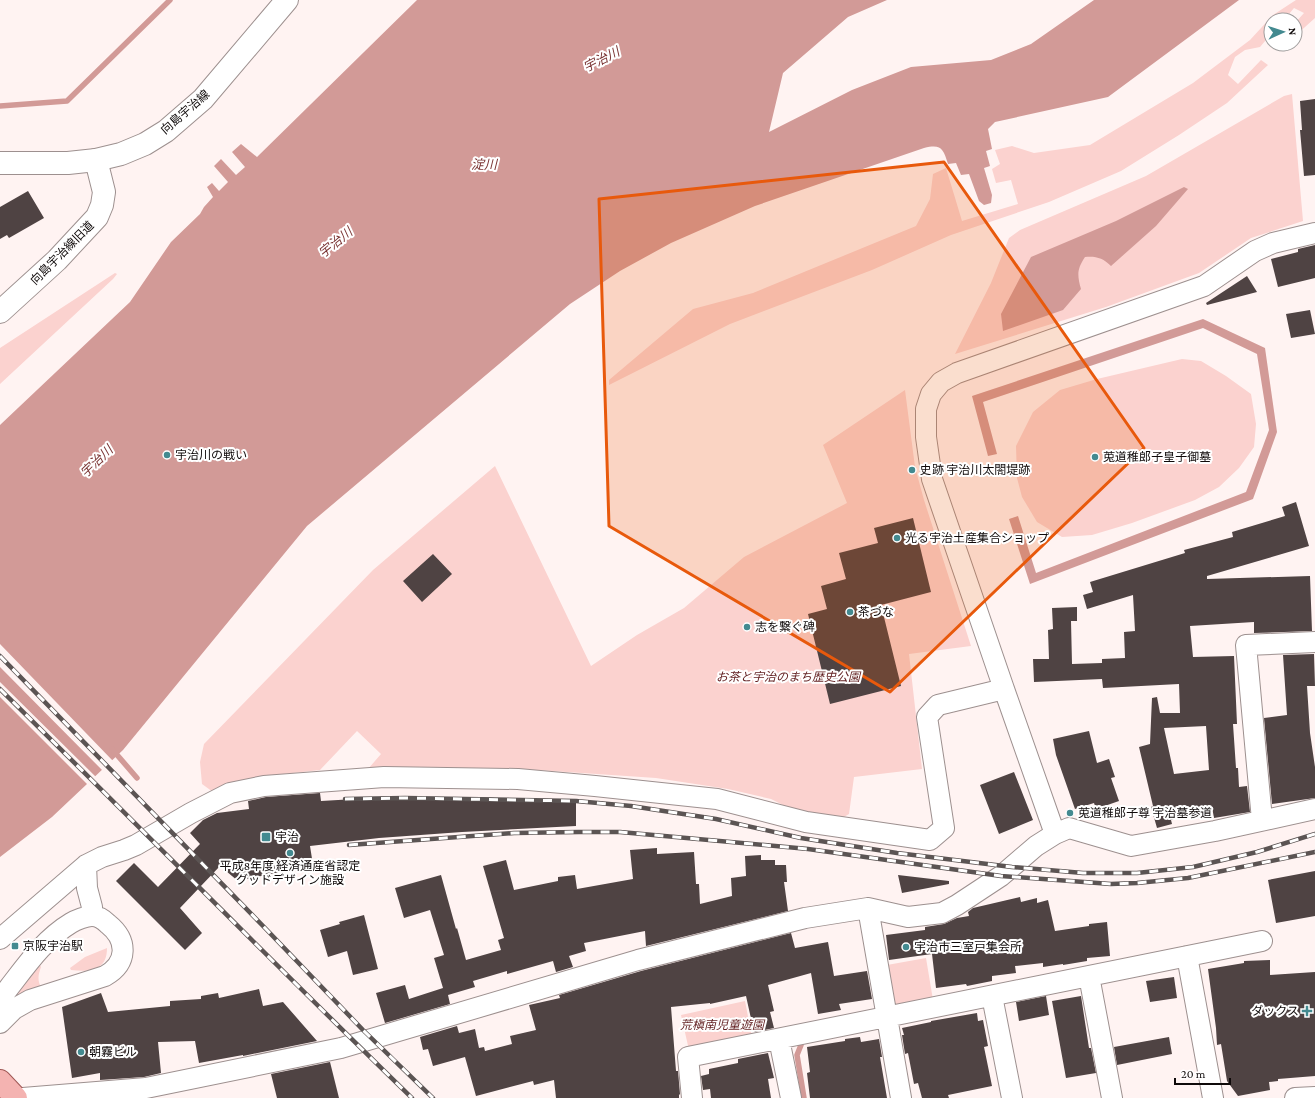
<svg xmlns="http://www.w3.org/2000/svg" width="1315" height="1098" font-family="'Crimson Pro','Noto Sans JP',serif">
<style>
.green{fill:#fbd2cf}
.water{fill:#d29a97}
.pier{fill:#fff3f2}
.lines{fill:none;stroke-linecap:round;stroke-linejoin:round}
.stream{stroke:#d29a97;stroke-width:5.5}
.building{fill:#4f4343;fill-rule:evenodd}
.minor-casing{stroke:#9d908f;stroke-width:22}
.tertiary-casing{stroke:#9d908f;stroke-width:24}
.secondary-casing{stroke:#9d908f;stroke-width:24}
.primary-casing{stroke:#9f5755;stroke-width:24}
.minor{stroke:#fff;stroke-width:20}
.tertiary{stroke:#fff;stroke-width:22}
.secondary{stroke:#fff;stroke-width:22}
.primary{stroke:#f4b3b1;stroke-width:22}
.rail-casing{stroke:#5b5453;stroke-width:4.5}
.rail{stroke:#fff;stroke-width:3;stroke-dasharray:9;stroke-linecap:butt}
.marked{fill:#e8590c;fill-opacity:0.2;stroke:#e8590c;stroke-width:3;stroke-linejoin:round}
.poi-dot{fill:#438a90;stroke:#fff;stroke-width:1.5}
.labels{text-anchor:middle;stroke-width:4;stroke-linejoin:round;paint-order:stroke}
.street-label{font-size:12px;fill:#0f0a0a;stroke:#fff}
.poi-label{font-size:12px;fill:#0f0a0a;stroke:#fff;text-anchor:start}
.park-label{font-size:12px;font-style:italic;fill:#601d1e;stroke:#fff}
.water-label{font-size:13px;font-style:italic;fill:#7a3433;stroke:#fff}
</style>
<rect width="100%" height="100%" fill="#fff3f2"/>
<path class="green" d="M1296 0H1315V18L1295 36V23L1304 13 1294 8 1284 20H1271V34L1260 47 1245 50 1235 57 1228 75 1238 84 1261 60 1268 65 1227 103 1179 135 1121 171 1049 202 951 235 872 270 730 324 609 385V380L693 309 753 293 916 226 930 199 933 174 946 168 962 221 1018 204 1011 180 996 183 992 169 1000 164 995 150 1012 146 1034 153 1090 145 1193 83 1250 40 1273 15Z
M1292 94 1303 221 1251 238 1199 273 1106 307 955 354 991 283 1009 238 1020 230 1146 176 1284 96Z
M115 273 117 274 113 279 0 384V348Z
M1182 359 1201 361 1226 376 1251 394 1256 424 1254 447 1239 468 1219 487 1195 500 1132 523 1092 535 1062 537 1037 522 1022 497 1017 478 1016 446 1033 412 1060 390 1097 379Z
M905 390 915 467 924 500 971 646 909 654 922 769 854 777 849 814 844 817H807L771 799 728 789 656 778 537 770 480 769H368L381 754 357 731 320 770 266 776 213 792 202 784 200 762 204 744 373 570 495 466 591 666 637 635 684 608 744 557 847 503 823 445Z
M107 948C107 971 90 972 71 970L70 968 85 957Z
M926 958 933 1000 898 1006 891 1000 887 965Z
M38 962 41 967C38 975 37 981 42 989L0 1012Z
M745 1001 752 1037 689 1050 681 1015Z"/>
<path class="water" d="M417 0H887L848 17 783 73 769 132 852 90 911 67 991 60 1031 44 1094 0H1239L1108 97 995 122 988 129 992 149 986 151 990 166 984 168 992 195 991 203 984 205 979 201 969 174 961 175 956 163 948 164C943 148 941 144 924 148L755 206 671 243 620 271 570 304 307 526 123 750 52 817 0 857V425L130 302 171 242 200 214 204 207 213 197 207 187 212 183 219 191 228 182 214 166 221 159 236 175 245 167 232 152 241 144 257 157Z
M1184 187 1188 189 1156 226 1111 266C1103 258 1096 256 1085 257 1077 269 1077 275 1081 289L1063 310 1003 331 1001 314 1031 257 1116 221Z
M1203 319 1265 348 1277 432 1253 499 1030 584 1009 519 1018 516 1036 573 1246 492 1269 430 1257 354 1203 328 983 402 997 454 988 456 972 396Z"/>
<path class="pier" d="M0 644 113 761 103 771 0 667Z
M0 682 96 777 88 785 0 697Z"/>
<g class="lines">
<path class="stream" d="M0 106 67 101 170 0
M112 749 137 778
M801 1045 797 1055 804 1098"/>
</g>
<path class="building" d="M1315 99V175L1304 176 1300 130H1302L1300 101Z
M28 191 44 218 9 238 7 235 0 239V207Z
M1315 245V278L1278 287 1271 259 1298 252V249Z
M1247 276 1257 292 1207 305 1206 303Z
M1310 310 1315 334 1291 338 1286 314Z
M1296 502 1309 546 1207 576V579L1310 576 1312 631 1254 633V622L1190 626 1193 657 1234 656 1237 724H1233L1236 768H1238L1239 787 1247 786 1250 812 1214 818 1212 807 1181 810 1183 817 1171 820 1172 824 1157 828 1151 807 1153 806 1139 747 1150 744 1152 698 1157 697 1160 713H1180L1179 684 1103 688 1102 679 1034 682 1033 659H1049L1048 630 1053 629 1052 608 1077 607V621H1071L1072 664 1102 663V659L1125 658 1124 632 1135 631 1133 595 1087 609 1083 595 1093 592 1090 582 1185 553 1184 550 1233 537 1232 532 1285 516 1282 507ZM1206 726 1209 770 1174 774 1164 728Z
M913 518 931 592 881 605 901 686 830 704 808 614 827 609 821 586 846 579 839 553 878 543 874 528Z
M433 554 452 574 422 602 403 581Z
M1314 654 1315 686H1307L1310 733 1315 767V798L1272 804 1264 718 1287 715 1283 655Z
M1089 731 1097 763 1109 759 1115 777 1111 778 1119 801 1096 809 1094 803 1075 809 1056 755 1053 739Z
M1014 772 1033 820 999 834 980 785Z
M320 793 321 801 389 797H476L576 802V826L462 832 379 838 310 846 313 865 238 881 220 866 180 908 202 933 185 950 116 881 134 863 158 887 200 844 190 833 203 820 217 813 249 809 248 801 266 797Z
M657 848V854L694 852 696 884H699L700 904 732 896 731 878 746 876 745 856 761 855V860H775V865H786L787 882H784L788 911 646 946 645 931 584 943 586 951 569 956 573 967 556 972 553 961 507 974V971L473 981 475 987 448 995 450 1004 385 1023 376 993 405 985 409 999 443 988 434 958 444 955 430 910 404 918 395 888 441 875 456 929 457 928 466 960 501 950 498 940 504 938 483 866 506 860 514 890 558 881V877L575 875 577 889 633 879 630 850Z
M1315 871V916L1276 923 1268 880Z
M898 875 949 881V884L902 893Z
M1020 897 1021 902 1037 898V903L1048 900 1055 931 1089 926V924L1107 922 1110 956 1087 958V961L1063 965V964L1043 967V963L1015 966 1016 973 992 976V981L967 986 966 984 936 988 932 954 889 960 886 935 925 930V927L944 924 957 918 969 916 968 912 973 908Z
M364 915 378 969 353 975 347 951 328 957 320 930 340 924 339 922Z
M791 933 795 948 828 942 834 976 867 971 872 999 839 1004 841 1010 818 1014 811 973 768 985 774 1011 770 1012 774 1028 754 1032 746 996 710 1004V1003L671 1007 676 1071H678L680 1094 679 1095V1098H556L554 1080 534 1085 533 1081 476 1096 465 1057 433 1066 428 1049 423 1050 420 1037 457 1026 459 1033 475 1029 479 1048 484 1047 485 1051 512 1044 510 1036 536 1030 529 1005 560 998 559 995 641 971Z
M1270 960V975L1315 972V1076L1278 1079V1081L1269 1082 1270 1090 1238 1096 1227 1081 1221 1044 1217 1045 1216 1028 1208 969 1244 963V961Z
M1174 977 1177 998 1150 1002 1146 981Z
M259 989 263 1006 283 1002 317 1041 243 1056V1055L199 1063 195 1041 158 1042 161 1073 144 1077 100 1080V1073L72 1078 62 1007 101 993 108 1012 170 1006V1001L201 999V996L218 993 219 998Z
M1046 996 1049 1015 1019 1021 1016 1002Z
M1081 996 1089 1048H1091L1096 1073 1066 1078 1052 1001Z
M977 1013 978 1021 983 1020 988 1046 984 1047 992 1086 948 1095 949 1098H922L918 1083 914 1084 908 1053 905 1054 902 1035H904L902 1028 931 1022V1021Z
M860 1037 861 1042 879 1039 882 1057H880L887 1098H810L807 1073 810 1072 807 1047 845 1041V1039Z
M1169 1037 1172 1054 1117 1065 1114 1047Z
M768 1053 774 1078 768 1079 771 1098H711L710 1089 703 1090 701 1076 709 1074V1069L738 1063V1059Z
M330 1062 339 1098H277L271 1074Z"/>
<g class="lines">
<defs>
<path id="minor" d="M1004 689 932 479 926 437V409L931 394 941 382 957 373 1204 286 1255 251 1273 243 1315 233
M1262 820 1246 645 1315 642
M86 865 87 888 92 907 91 916
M868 908 901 1098
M0 939 86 865 102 857 124 850 136 845 191 813 230 793 264 786 384 777 518 779 595 786 717 799 806 822 930 840 944 828 927 717 938 705 1004 689 1055 834
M1187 956 1213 1098
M1089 976 1112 1098
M992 996 1012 1098
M0 999C22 972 41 941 71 923 76 920 86 916 92 916 98 916 104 920 108 924 128 940 128 963 105 976L30 1000 14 1009 0 1023
M779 1039 791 1098
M23 1098 146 1088 341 1048 638 960 805 918 868 908 908 917 942 913 957 905 1001 876 1036 846 1055 834 1069 828 1131 846 1215 831 1315 809
M692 1098 688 1057 1262 941
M1295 1098 1315 1097"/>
<path id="tertiary" d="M0 312 57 260 97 217 102 205 104 192 96 160"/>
<path id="secondary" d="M0 163H68L96 160 121 154 145 144 166 131 203 99 287 0"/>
<path id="primary" d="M0 1081 16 1098"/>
</defs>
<use href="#minor" class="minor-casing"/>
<use href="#tertiary" class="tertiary-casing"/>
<use href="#secondary" class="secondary-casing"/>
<use href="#primary" class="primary-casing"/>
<use href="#minor" class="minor"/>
<use href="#tertiary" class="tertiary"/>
<use href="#secondary" class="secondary"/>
<use href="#primary" class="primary"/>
<defs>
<path id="rail" d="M0 656 265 928 363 1030 433 1098
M0 689C138 825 273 963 412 1098
M345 799 405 798 576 801 631 806 716 819 801 838 897 853 1012 867 1083 873H1137L1193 867 1257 852 1315 834
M349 845 514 833 579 832H620L808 849 1001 876 1111 884 1137 883 1188 878 1315 852"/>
</defs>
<use href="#rail" class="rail-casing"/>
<use href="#rail" class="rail"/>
</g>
<path class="marked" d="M944 162 1144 448 890 692 609 526 599 199Z"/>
<g class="poi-dot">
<circle cx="167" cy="455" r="4"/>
<circle cx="1095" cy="457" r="4"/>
<circle cx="912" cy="470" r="4"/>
<circle cx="897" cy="538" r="4"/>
<circle cx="850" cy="612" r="4"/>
<circle cx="747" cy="627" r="4"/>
<circle cx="1070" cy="813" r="4"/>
<rect x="261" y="832" width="10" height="10" rx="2"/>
<circle cx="290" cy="853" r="4"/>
<rect x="11" y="942" width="8" height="8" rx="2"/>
<circle cx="906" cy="947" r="4"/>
<path d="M1305 1005h4v4h4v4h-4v4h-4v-4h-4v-4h4z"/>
<circle cx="81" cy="1052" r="4"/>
</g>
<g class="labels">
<g class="street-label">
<text transform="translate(185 112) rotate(-41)" y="4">向島宇治線</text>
<text transform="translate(62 253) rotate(-45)" y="4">向島宇治線旧道</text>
</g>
<g class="poi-label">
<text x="175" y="459">宇治川の戦い</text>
<text x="1103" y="461">莵道稚郎子皇子御墓</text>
<text x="920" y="474">史跡 宇治川太閤堤跡</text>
<text x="905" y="542">光る宇治土産集合ショップ</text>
<text x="858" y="616">茶づな</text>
<text x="755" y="631">志を繋ぐ碑</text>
<text x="1078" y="817">莵道稚郎子尊 宇治墓参道</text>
<text x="275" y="841">宇治</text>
<text x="290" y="870" text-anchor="middle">平成8年度 経済通産省認定<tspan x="290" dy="14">グッドデザイン施設</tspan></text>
<text x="23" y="950">京阪宇治駅</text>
<text x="914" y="951">宇治市三室戸集会所</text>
<text x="1299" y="1015" text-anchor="end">ダックス</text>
<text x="89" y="1056">朝霧ビル</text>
</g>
<g class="park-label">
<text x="788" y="681">お茶と宇治のまち歴史公園</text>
<text x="722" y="1029">荒槇南児童遊園</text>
</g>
<g class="water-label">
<text transform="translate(601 59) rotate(-27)" y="5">宇治川</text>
<text x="484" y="169">淀川</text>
<text transform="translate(335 242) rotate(-39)" y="5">宇治川</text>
<text transform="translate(96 461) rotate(-44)" y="5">宇治川</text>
</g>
</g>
<g transform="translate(1283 32) rotate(87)"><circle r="19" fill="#ffffff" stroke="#9f9d9d"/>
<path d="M0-3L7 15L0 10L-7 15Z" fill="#438a90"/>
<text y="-6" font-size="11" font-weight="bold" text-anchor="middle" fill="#0f0a0a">N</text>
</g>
<path d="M1175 1078v6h55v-6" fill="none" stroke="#0f0a0a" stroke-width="2"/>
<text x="1181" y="1078" font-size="12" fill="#0f0a0a" stroke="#ffffff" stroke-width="3" paint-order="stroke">20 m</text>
</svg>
